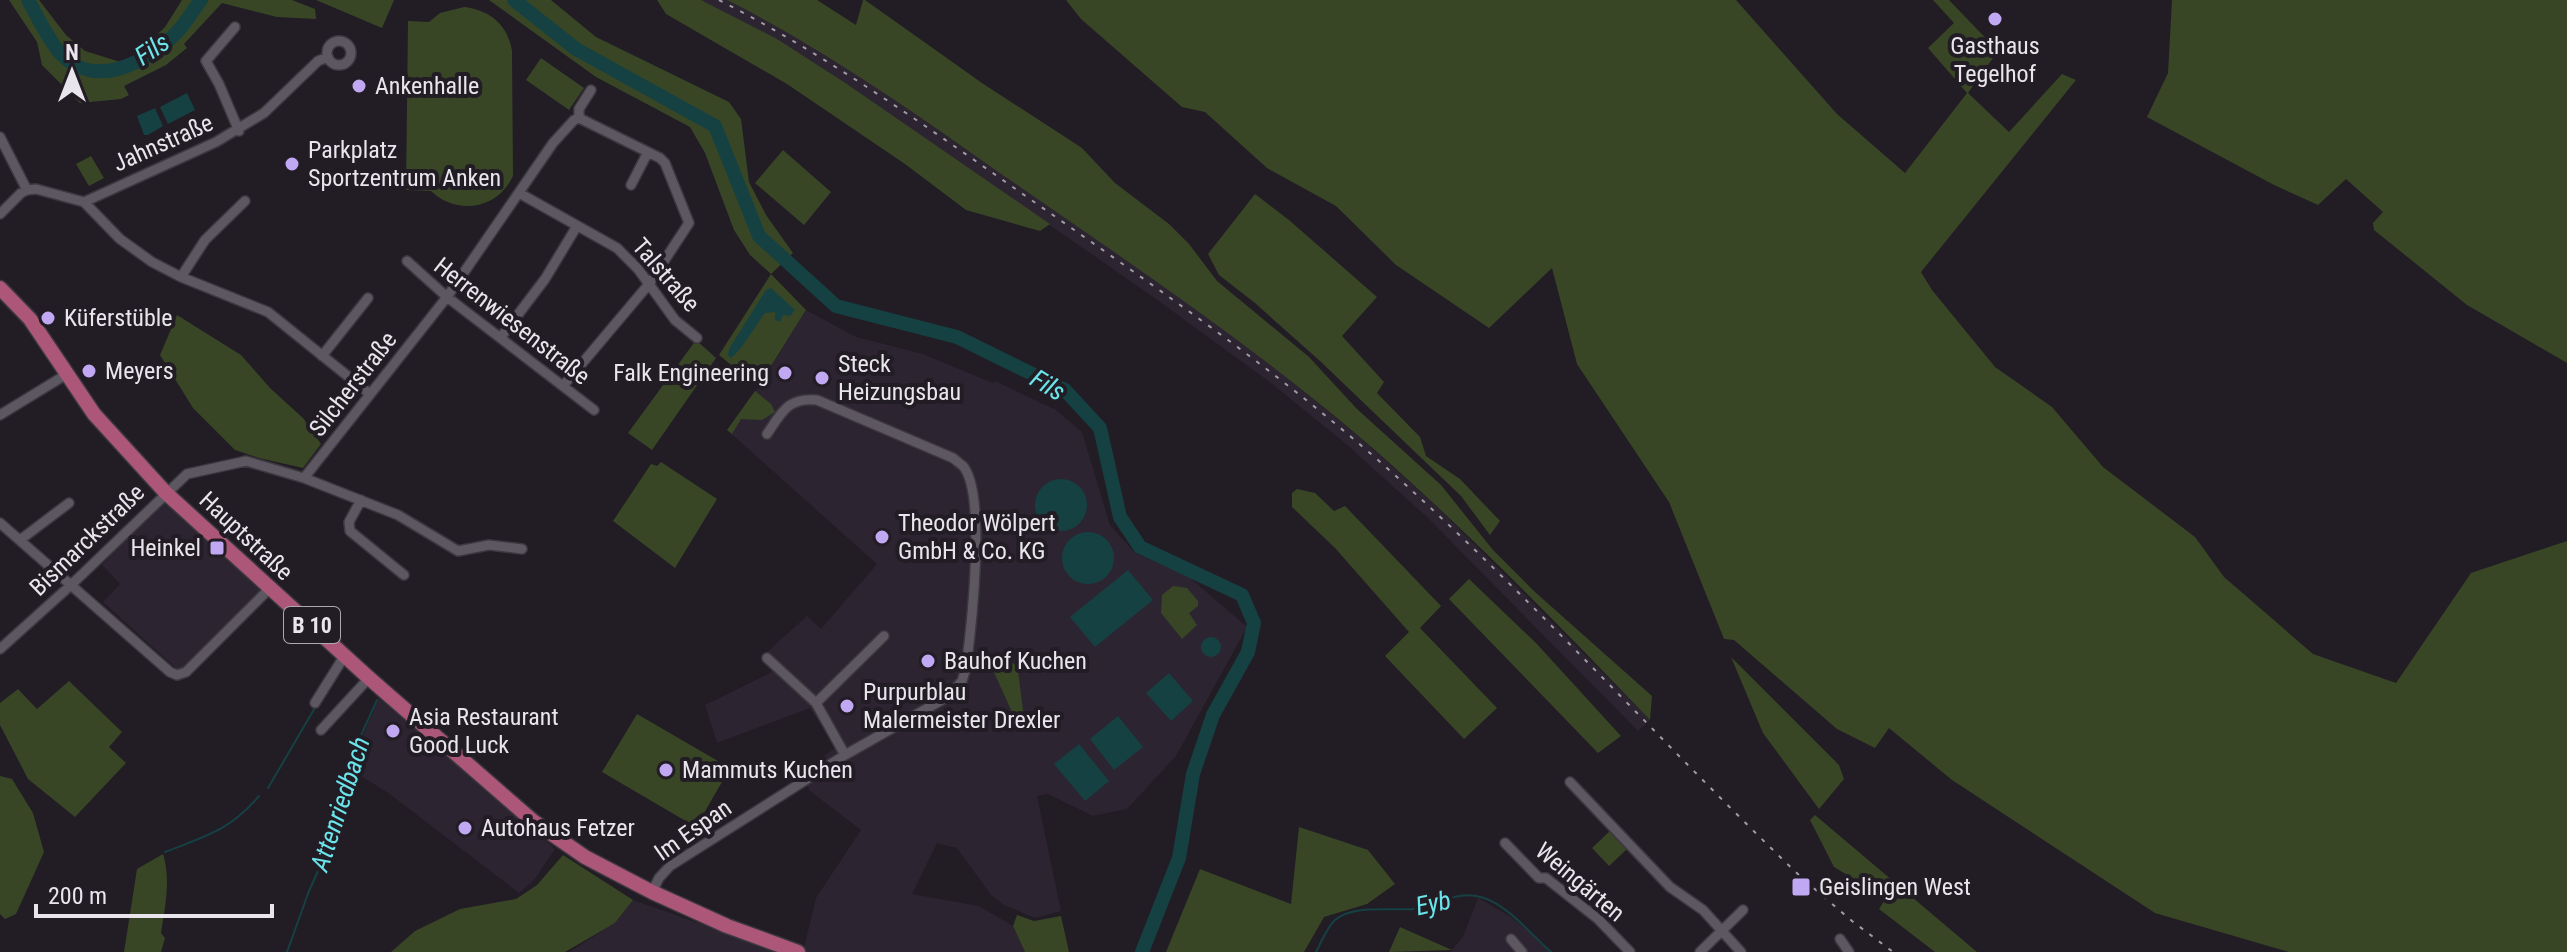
<svg xmlns="http://www.w3.org/2000/svg" width="2567" height="952" font-family="'Roboto Condensed',sans-serif">
<style>
.built{fill:#2d2432}
.green{fill:#384626}
.water{fill:#154143}
.lines{fill:none;stroke-linecap:round;stroke-linejoin:round}
.stream{stroke:#154143;stroke-width:2}
.river{stroke:#154143;stroke-width:14}
.minor-casing{stroke:#3c383f;stroke-width:12}
.primary-casing{stroke:#3c383f;stroke-width:17}
.minor{stroke:#5d5761;stroke-width:9}
.primary{stroke:#ac5678;stroke-width:14}
.rail{stroke:#a09ca3;stroke-width:2;stroke-dasharray:4 8;stroke-linecap:butt}
.poi-dot{fill:#c1a8f3;stroke:#221c25;stroke-width:3}
.labels{text-anchor:middle;stroke-width:8;stroke-linejoin:round;paint-order:stroke}
.shield{fill:#221c25;stroke:#ada9b0;stroke-width:2}
.shield-label{font-size:22px;font-weight:bold;fill:#e9e5ec}
.poi-label{font-size:24px;fill:#e9e5ec;stroke:#221c25;text-anchor:start}
.street-label{font-size:24px;fill:#e9e5ec;stroke:#221c25}
.water-label{font-size:26px;font-style:italic;fill:#6be5ea;stroke:#221c25}
</style>
<rect width="100%" height="100%" fill="#221c25"/>
<path class="built" d="M701 0H727L795 35 852 71 1165 286 1279 371 1356 434 1435 505 1650 720 1638 731 1427 517 1346 444 1271 383 1156 299 844 82 776 39Z
M806 310 856 337 923 354 993 383 995 381 1056 410 1082 432 1110 525 1135 553 1189 577 1247 627 1176 756 1127 809 1093 816 1048 794 1037 796 1061 911 1035 918 1004 905 991 895 957 848 937 843 912 894 979 906 1013 926 1025 952H803L816 898 861 830 810 791 801 773 836 747 810 708 717 743 705 705 772 672 766 653 807 616 821 629 877 564 727 430 764 379Z
M165 501 261 589 186 667 179 671 103 602 120 584 102 565 140 524Z
M379 698 555 849 534 880 519 893 387 792 349 769Z
M1478 898 1511 917 1553 952H1450L1463 937Z
M633 900 781 952H569L615 923Z"/>
<path class="green" d="M9 0H39L66 35 85 51 127 64 165 27 182 0H292L315 9 316 19 277 17 222 3 184 44 187 48 166 65 124 86 129 95 121 99 80 103 42 65 37 42Z
M316 0H394L382 28Z
M489 0H551L596 37 729 102 741 119 749 182 766 215 793 253 771 274 806 310 758 387 719 355 771 274 750 255 734 230 705 153 690 127 596 77Z
M657 0H701L777 39 844 82 1050 224 1040 231 966 210 905 164 787 84 666 14Z
M727 0H817L856 25 863 0H865L982 83 1082 148 1115 183 1169 224 1189 244 1217 281 1309 357 1357 409 1441 485 1493 550 1535 592 1652 696 1650 720C1555 621 1459 522 1355 433 1250 344 1136 267 1023 189 927 122 832 53 727 0Z
M1066 0H1736L1837 114 1905 173 1967 93 1928 48 1954 23 1933 0H1949L1998 51 1968 93 2009 132 2062 74 2076 80 1921 272 1932 290 1995 367 2052 407 2103 467 2195 537 2224 577 2313 654 2396 683 2471 573 2567 541V952H2289L2155 913 1952 780 1889 728 1875 748 1837 729 1734 640 1724 639 1669 502 1577 364 1552 268 1489 328 1396 265 1336 206 1267 168 1205 112 1182 107 1081 19Z
M2172 0H2567V363L2467 305 2374 230 2373 223 2383 212 2346 179 2318 205 2274 185 2147 117 2168 73Z
M464 7C490 10 508 25 512 51L513 176C498 209 457 216 431 191L406 190 408 21 429 22 440 13Z
M541 58 584 88 569 110 526 80Z
M783 150 831 192 804 225 755 183Z
M91 156 104 178 89 186 76 164Z
M1255 194 1289 220 1377 297 1342 336 1384 382 1377 393 1420 437 1426 456 1460 479 1500 521 1490 535 1461 496 1320 361 1255 303 1219 275 1208 254Z
M177 315 241 355 270 388 303 418 321 444 303 468 259 458 235 450 193 408 160 355Z
M696 340 716 358 652 450 628 433Z
M755 391 771 404 775 412 762 420 741 419 732 434 727 430Z
M661 462 717 499 675 568 613 521 651 464 657 466Z
M1297 489 1315 493 1334 511 1345 506 1441 606 1420 628 1497 708 1464 739 1385 656 1409 632 1335 548 1292 507V493Z
M1469 579 1536 643 1621 736 1598 753 1449 599Z
M1173 586 1187 588 1198 601V606L1189 613 1197 625 1182 639 1161 613 1162 595Z
M1731 657 1839 765 1844 779 1819 809 1763 733Z
M1010 662 1016 665 1018 671 1024 718 1016 721 993 670Z
M69 681 122 732 109 747 126 763 75 817 28 779 0 725V703L18 689 37 709Z
M637 714 730 768 696 827 602 772Z
M0 776 12 779 33 813 44 852 16 914 5 919 0 914Z
M1815 815 1977 952H1935L1879 909 1886 898 1834 867 1810 820Z
M1299 827 1368 850 1395 884 1367 904 1324 917 1304 952H1166L1200 869 1291 904Z
M1611 830 1628 848 1609 866 1592 848Z
M163 854C171 880 165 907 161 933L165 938 161 952H124L137 869Z
M563 855 633 900 615 923 565 952H391L415 931 460 909 516 899 537 885Z
M1017 915 1034 921 1061 916 1069 952H1025L1013 926Z
M1400 927 1452 950 1389 952Z"/>
<path class="water" d="M187 93 195 110 168 124 160 107Z
M155 108 163 126 148 135H144L137 116Z
M771 288 795 310 790 316 783 315 780 322 775 320V312L765 313C755 326 743 349 731 358L728 355 729 349 766 290Z
M1035 505a26 26 0 1 1 52 0a26 26 0 1 1-52 0Z
M1062 558a26 26 0 1 1 52 0a26 26 0 1 1-52 0Z
M1128 570 1153 600 1095 647 1070 617Z
M1201 647a10 10 0 1 1 20 0a10 10 0 1 1-20 0Z
M1169 673 1193 701 1171 721 1146 693Z
M1118 716 1143 747 1114 770 1090 739Z
M1079 744 1109 781 1085 801 1054 764Z"/>
<g class="lines">
<path class="stream" d="M268 788 316 706
M165 852C206 836 229 831 259 796
M287 952 309 891 338 827 349 790 348 764 377 700
M1316 952C1321 943 1327 927 1335 920 1353 904 1391 911 1413 909 1437 905 1459 889 1484 898 1507 905 1533 936 1551 952"/>
<path class="river" d="M28 0C38 17 47 38 60 53 95 92 150 61 179 30 187 21 193 10 201 0
M514 0 576 49 715 126 759 236 836 306 957 337 1065 390 1100 428 1120 517 1140 547 1242 595 1254 623 1248 652 1213 715 1193 774 1179 858 1142 952"/>
<defs>
<path id="minor" d="M235 27 206 61 219 84 239 131
M327 53a12 12 0 1 1 24 0a12 12 0 1 1-24 0Z
M579 118V109L591 90
M0 137 27 190
M631 185 648 152
M519 193 617 248 638 269 675 320 697 338
M84 202 120 239 152 262 181 277 268 312 370 394
M0 214 21 193 27 190 36 189 84 202 216 142 264 113 318 61 328 57
M407 261 447 297 594 410
M181 277 205 240 245 201
M501 337 545 279 577 226
M322 356 368 298
M0 415 67 374
M304 478 398 515 458 551 489 545 522 549
M361 500 349 522 350 531 404 575
M0 523 170 672 177 675 186 672 270 588
M20 540 69 503
M0 649 71 585 187 474 246 461 304 478 447 297 553 143 574 120 579 118 660 158 665 163 689 223 649 284 563 386
M767 658 816 703 845 755
M315 703 345 655
M816 703 884 636
M321 730 369 678
M1570 782 1670 887 1703 910 1741 952
M1505 843 1539 878H1546L1598 919 1630 952
M652 892 659 878 670 866 845 755 949 696 962 681 966 668C971 630 987 494 963 466 962 465 954 459 953 458L817 400C788 397 782 412 767 434
M1511 939 1522 952
M1840 939 1849 952
M1700 952 1743 910"/>
<path id="primary" d="M0 288 30 319 94 414 166 493 369 678 533 821 585 857 652 892 727 926 798 952"/>
</defs>
<use href="#minor" class="minor-casing"/>
<use href="#primary" class="primary-casing"/>
<use href="#minor" class="minor"/>
<use href="#primary" class="primary"/>
<path class="rail" d="M719 0C836 60 942 138 1050 213 1174 300 1297 385 1408 487 1545 612 1669 751 1803 879L1852 921 1893 952"/>
</g>
<g class="poi-dot">
<circle cx="1995" cy="19" r="8"/>
<circle cx="359" cy="86" r="8"/>
<circle cx="292" cy="164" r="8"/>
<circle cx="48" cy="318" r="8"/>
<circle cx="89" cy="371" r="8"/>
<circle cx="785" cy="373" r="8"/>
<circle cx="822" cy="378" r="8"/>
<circle cx="882" cy="537" r="8"/>
<rect x="209" y="540" width="16" height="16" rx="4"/>
<circle cx="928" cy="661" r="8"/>
<circle cx="847" cy="706" r="8"/>
<circle cx="393" cy="731" r="8"/>
<circle cx="666" cy="770" r="8"/>
<circle cx="465" cy="828" r="8"/>
<rect x="1791" y="877" width="20" height="20" rx="4"/>
</g>
<g class="labels">
<rect class="shield" x="284" y="607" width="56" height="36" rx="6"/>
<g class="shield-label">
<text x="312" y="633">B 10</text>
</g>
<g class="poi-label">
<text x="1995" y="54" text-anchor="middle">Gasthaus<tspan x="1995" dy="28">Tegelhof</tspan></text>
<text x="375" y="94">Ankenhalle</text>
<text x="308" y="158">Parkplatz<tspan x="308" dy="28">Sportzentrum Anken</tspan></text>
<text x="64" y="326">Küferstüble</text>
<text x="838" y="372">Steck<tspan x="838" dy="28">Heizungsbau</tspan></text>
<text x="105" y="379">Meyers</text>
<text x="769" y="381" text-anchor="end">Falk Engineering</text>
<text x="898" y="531">Theodor Wölpert<tspan x="898" dy="28">GmbH &amp; Co. KG</tspan></text>
<text x="201" y="556" text-anchor="end">Heinkel</text>
<text x="944" y="669">Bauhof Kuchen</text>
<text x="863" y="700">Purpurblau<tspan x="863" dy="28">Malermeister Drexler</tspan></text>
<text x="409" y="725">Asia Restaurant<tspan x="409" dy="28">Good Luck</tspan></text>
<text x="682" y="778">Mammuts Kuchen</text>
<text x="481" y="836">Autohaus Fetzer</text>
<text x="1819" y="895">Geislingen West</text>
</g>
<g class="street-label">
<text transform="translate(163 143) rotate(-24)" y="8">Jahnstraße</text>
<text transform="translate(666 275) rotate(49)" y="8">Talstraße</text>
<text transform="translate(512 321) rotate(38)" y="8">Herrenwiesenstraße</text>
<text transform="translate(353 384) rotate(-52)" y="8">Silcherstraße</text>
<text transform="translate(246 536) rotate(43)" y="8">Hauptstraße</text>
<text transform="translate(87 540) rotate(-44)" y="8">Bismarckstraße</text>
<text transform="translate(693 830) rotate(-35)" y="8">Im Espan</text>
<text transform="translate(1580 882) rotate(40)" y="8">Weingärten</text>
</g>
<g class="water-label">
<text transform="translate(152 49) rotate(-34)" y="9">Fils</text>
<text transform="translate(1048 385) rotate(31)" y="9">Fils</text>
<text transform="translate(340 804) rotate(-72)" y="9">Attenriedbach</text>
<text transform="translate(1433 903) rotate(-12)" y="9">Eyb</text>
</g>
</g>
<g transform="translate(72 72)" stroke="#221c25" stroke-width="6" paint-order="stroke">
<path d="M0-6L14 30L0 20L-14 30Z" fill="#e9e5ec"/>
<text y="-12" font-size="22" font-weight="bold" text-anchor="middle" fill="#e9e5ec">N</text>
</g>
<path d="M36 904v12h236v-12" fill="none" stroke="#e9e5ec" stroke-width="4"/>
<text x="48" y="904" font-size="24" fill="#e9e5ec" stroke="#221c25" stroke-width="6" paint-order="stroke">200 m</text>
</svg>
